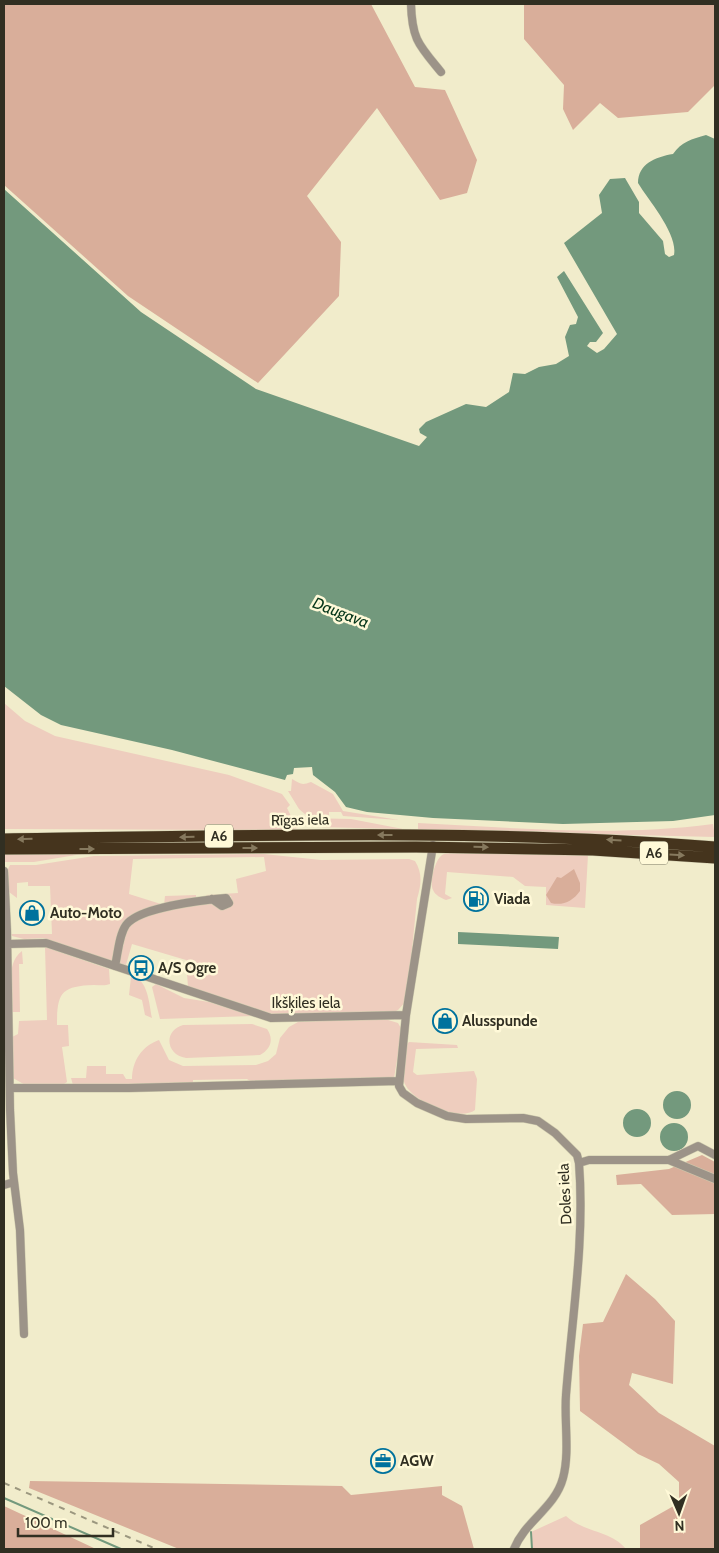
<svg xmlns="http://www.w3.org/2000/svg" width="719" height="1553" font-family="Cabin,sans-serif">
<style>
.green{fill:#eecdbe}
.forest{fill:#d9ae9a}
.water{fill:#73997d}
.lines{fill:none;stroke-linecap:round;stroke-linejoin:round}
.stream{stroke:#73997d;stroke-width:2}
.minor-casing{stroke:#cecaad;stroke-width:9}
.highway-casing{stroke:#cecaad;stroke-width:12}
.minor{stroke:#9c9388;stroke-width:8}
.highway{stroke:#45341d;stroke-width:11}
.rail{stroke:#9b977f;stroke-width:2;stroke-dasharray:6 6;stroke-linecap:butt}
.oneway{fill:#86795e}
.labels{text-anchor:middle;stroke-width:5;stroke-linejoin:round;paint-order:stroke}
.shield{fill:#fff9d8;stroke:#6f6c59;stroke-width:1}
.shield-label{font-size:14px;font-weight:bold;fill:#312f22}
.street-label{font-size:15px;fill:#312f22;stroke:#fff9d8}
.poi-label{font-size:15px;font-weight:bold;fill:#312f22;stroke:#fff9d8;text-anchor:start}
.water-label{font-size:16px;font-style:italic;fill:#043519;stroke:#fff9d8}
</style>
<rect width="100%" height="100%" fill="#f1eccb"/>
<path class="green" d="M4 703 25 721 55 736 229 775 282 794 290 805 287 808 294 822 298 821V828L286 830 4 829Z
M292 779C300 783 301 786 311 782L333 794 343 811 399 820 343 816 341 812H329V816L306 815 299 809 288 791H291Z
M305 818 351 819 403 829 313 827 308 826Z
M418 823C516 828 615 837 713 824L715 837 418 830Z
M94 852 34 862H4V853Z
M454 852 588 855 585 908 546 905V887L525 886 513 877 447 872 445 894 452 898 446 900C441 898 435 895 433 890 429 882 435 860 442 855 445 853 450 853 454 852Z
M264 854 321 860 409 859 415 861C423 874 421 885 417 899L407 1000 398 1010 392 1013 275 1015 188 987 186 960 132 944 126 965 119 963 128 925C150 912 178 906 203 903 214 901 221 914 232 905L231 896 207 897 206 895 238 893 236 879 266 871 264 857 133 859 129 894 164 905 165 896 196 895V897L131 916 114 958 111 961 43 938 24 939 12 936 11 934H52L50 886H28V882L17 883V898L9 892 8 869 10 865H36L94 856Z
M45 947 109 969 110 984C105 986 100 985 94 985 61 986 57 993 57 1025H68L69 1046 62 1047 67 1082 61 1086H27L13 1078 12 1037 18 1034 19 1021 47 1020Z
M22 951 23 964H19L20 1012H12C12 994 5 963 22 951Z
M131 977C148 977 149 1004 152 1018L145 1015 142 1000 129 995Z
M156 984 184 998 209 1002 253 1016 160 1019 152 987Z
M334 1020H388L398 1023 402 1030 394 1078 253 1083 247 1079 193 1080V1084L73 1085 71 1078H86L87 1066H106V1074H123L126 1079H132C132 1061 142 1046 159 1040L169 1060 183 1066 256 1065 268 1061 276 1054 280 1038 289 1027 298 1022Z
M252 1024 267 1029C274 1039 271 1049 260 1055L186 1058C166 1055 163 1031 183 1025Z
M409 1042 457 1045 458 1048H453L416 1049 413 1072 417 1075 474 1071 477 1079 475 1110C459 1122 415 1102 406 1086 399 1075 405 1056 407 1044Z
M566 1516C583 1532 612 1531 626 1549H532L531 1532Z"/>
<path class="forest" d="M4 4H371L415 87 445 90 477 160 467 193 440 200 377 108 307 196 341 242 339 296 258 383 128 296 4 185Z
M524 4H715V85L688 112 618 118 600 103 573 130 563 109 564 85 524 39Z
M574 869 580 883V891C573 901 563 906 551 903L546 895 557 877 561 878Z
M702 1155 715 1162V1214L672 1215 641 1184 617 1185 616 1175 669 1169Z
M626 1274 655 1299 675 1321 673 1384 632 1373 629 1385 659 1413 715 1446V1549H640V1525L679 1503V1482L659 1464 638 1454 580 1411 579 1356 583 1324 603 1322Z
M30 1481 342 1486 351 1495 442 1486V1495L462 1506 474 1549H179L29 1488Z
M4 1506 96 1549H4Z"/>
<path class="water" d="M706 135 715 139V815L673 821 563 824 433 818 367 812 346 807 335 792 313 775 312 767 294 768 293 774 287 775 285 780 172 750 61 725 41 715 4 686V189L141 312 256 389 419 446 427 437 420 433 419 429 426 422 466 404 486 407 509 392 513 373 525 374 539 367 556 364 569 356 565 337 570 325 576 324 578 317 557 277 564 271 603 333 596 342H590L587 346 597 353 604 349 617 334 564 243 602 213 599 195 610 179 625 178 639 202V213L663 241 665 254 669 257 674 255C678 234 649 201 638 183 638 164 655 157 673 154 681 142 692 139 706 135Z
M458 932 559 937 558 949 458 944Z
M663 1105a14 14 0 1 1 28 0a14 14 0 1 1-28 0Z
M623 1123a14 14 0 1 1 28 0a14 14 0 1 1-28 0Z
M660 1137a14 14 0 1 1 28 0a14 14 0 1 1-28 0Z"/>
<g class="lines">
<path class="stream" d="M4 1498 121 1549
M531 1532 532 1549"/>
<defs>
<path id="minor" d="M411 4C412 40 419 45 441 72
M433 845 406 1015 399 1086 403 1093 417 1103 447 1116 466 1119 523 1118 538 1121 555 1133 577 1155 579 1163C585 1240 572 1317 566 1395 564 1421 570 1452 563 1478 555 1508 525 1521 514 1549
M4 871 7 931 10 1110 13 1173 20 1230 24 1334
M8 944 46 943 271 1018 406 1015
M115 966C118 953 119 935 126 925 139 907 204 900 226 898L229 903 222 906 212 899
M10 1088H129L398 1081
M669 1160 715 1179
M579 1163 589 1160H669L698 1146 715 1155
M4 1185 14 1182"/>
<path id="highway" d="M4 839C241 836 479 828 715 847
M4 849 416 847 593 850 715 858"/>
</defs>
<use href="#minor" class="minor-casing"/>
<use href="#highway" class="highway-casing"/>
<use href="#minor" class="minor"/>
<use href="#highway" class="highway"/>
<path class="rail" d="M4 1483 156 1549"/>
</g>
<defs><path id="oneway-solid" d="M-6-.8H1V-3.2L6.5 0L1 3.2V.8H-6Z" transform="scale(1.25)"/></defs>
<g class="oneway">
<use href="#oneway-solid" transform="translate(385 835) rotate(180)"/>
<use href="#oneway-solid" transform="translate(187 837) rotate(179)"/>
<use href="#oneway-solid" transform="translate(25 839) rotate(179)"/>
<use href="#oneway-solid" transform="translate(614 840) rotate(-177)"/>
<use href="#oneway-solid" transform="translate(481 847) rotate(1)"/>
<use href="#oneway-solid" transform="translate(250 848)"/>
<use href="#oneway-solid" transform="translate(87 849)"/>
<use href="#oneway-solid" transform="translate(677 855) rotate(4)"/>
</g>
<defs>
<symbol id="fuel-ring" viewBox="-11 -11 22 22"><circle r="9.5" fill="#fff9d8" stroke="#00729d" stroke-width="1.5"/><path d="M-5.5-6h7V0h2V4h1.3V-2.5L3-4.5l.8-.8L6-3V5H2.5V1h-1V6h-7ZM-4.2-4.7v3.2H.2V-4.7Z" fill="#00729d"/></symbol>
<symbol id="shop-ring" viewBox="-11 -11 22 22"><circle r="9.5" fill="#fff9d8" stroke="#00729d" stroke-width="1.5"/><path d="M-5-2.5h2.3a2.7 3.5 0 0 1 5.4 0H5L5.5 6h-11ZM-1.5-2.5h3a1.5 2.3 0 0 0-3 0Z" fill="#00729d"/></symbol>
<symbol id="bus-ring" viewBox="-11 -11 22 22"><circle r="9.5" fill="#fff9d8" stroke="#00729d" stroke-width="1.5"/><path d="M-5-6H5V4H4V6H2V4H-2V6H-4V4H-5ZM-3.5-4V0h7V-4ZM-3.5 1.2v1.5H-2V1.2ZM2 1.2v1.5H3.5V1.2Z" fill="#00729d"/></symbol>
<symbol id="office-ring" viewBox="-11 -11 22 22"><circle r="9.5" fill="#fff9d8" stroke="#00729d" stroke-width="1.5"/><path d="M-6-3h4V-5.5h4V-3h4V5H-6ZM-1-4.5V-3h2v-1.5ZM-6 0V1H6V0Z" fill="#00729d"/></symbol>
</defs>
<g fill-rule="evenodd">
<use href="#fuel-ring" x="462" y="885" width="28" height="28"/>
<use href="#shop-ring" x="18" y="899" width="28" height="28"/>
<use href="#bus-ring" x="127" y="954" width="28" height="28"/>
<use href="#shop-ring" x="431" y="1007" width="28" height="28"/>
<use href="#office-ring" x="369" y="1447" width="28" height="28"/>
</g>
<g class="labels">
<g class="shield">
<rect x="205" y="824.5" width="28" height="23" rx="4"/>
<rect x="640" y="841.5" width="28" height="23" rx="4"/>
</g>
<g class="shield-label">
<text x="219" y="841">A6</text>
<text x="654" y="858">A6</text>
</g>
<g class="street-label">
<text transform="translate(300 820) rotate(-1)" y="5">Rīgas iela</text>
<text x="306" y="1008">Ikšķiles iela</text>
<text transform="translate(565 1194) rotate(-93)" y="5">Doles iela</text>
</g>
<g class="poi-label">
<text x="494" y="904">Viada</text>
<text x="50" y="918">Auto-Moto</text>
<text x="158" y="973">A/S Ogre</text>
<text x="462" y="1026">Alusspunde</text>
<text x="400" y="1466">AGW</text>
</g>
<g class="water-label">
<text transform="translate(341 612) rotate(21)" y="6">Daugava</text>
</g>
</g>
<rect width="719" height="1553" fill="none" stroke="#312f22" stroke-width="10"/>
<g transform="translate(679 1513) rotate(178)" stroke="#fff9d8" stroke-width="4" paint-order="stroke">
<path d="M0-4L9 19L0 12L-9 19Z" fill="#312f22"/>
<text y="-8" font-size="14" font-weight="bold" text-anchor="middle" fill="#312f22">N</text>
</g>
<path d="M18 1528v8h95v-8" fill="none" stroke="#312f22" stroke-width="2.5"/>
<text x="25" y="1528" font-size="15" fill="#312f22" stroke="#fff9d8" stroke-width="4" paint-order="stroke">100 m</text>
</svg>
